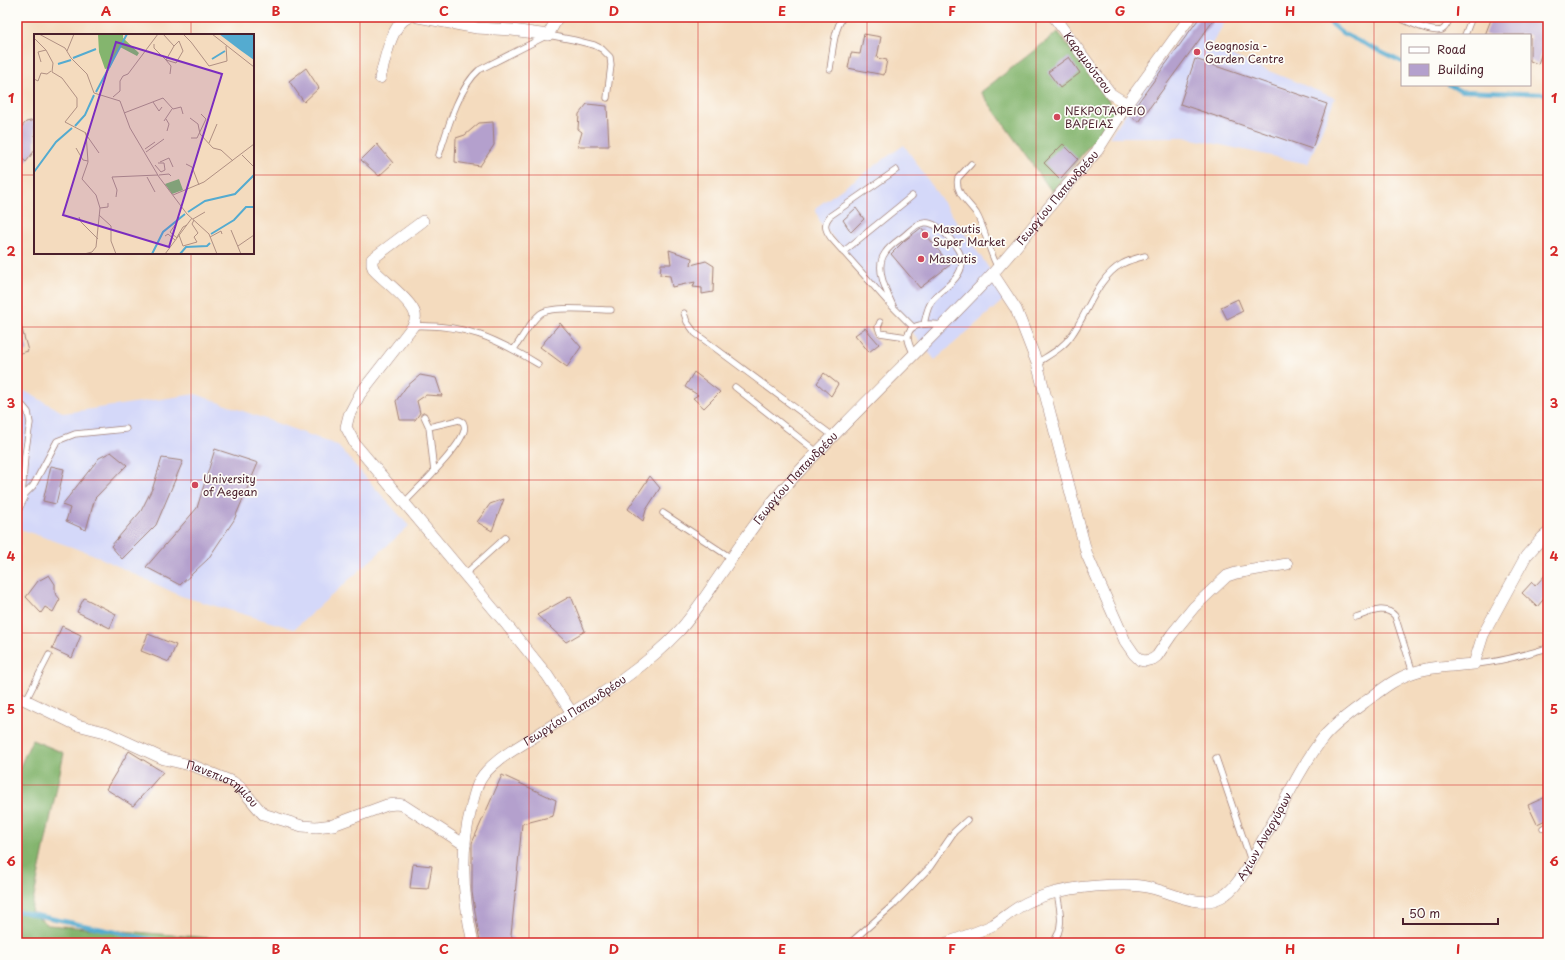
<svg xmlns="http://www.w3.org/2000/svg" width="1565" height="960" font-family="'Playpen Sans',sans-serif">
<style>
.built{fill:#d4d8f9}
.forest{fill:#84b56e;stroke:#676a4c}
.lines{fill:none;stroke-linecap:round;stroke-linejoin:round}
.stream{stroke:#54abd0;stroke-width:4}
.building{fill:#b4a0cd}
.lane-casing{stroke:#9f7d74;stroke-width:7}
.street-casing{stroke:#9f7d74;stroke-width:12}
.lane{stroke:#fff;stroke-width:5.5}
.street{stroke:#fff;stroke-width:11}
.grid{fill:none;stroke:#d62828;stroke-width:1;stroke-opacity:0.55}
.poi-dot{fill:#d1495b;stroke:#fdfcf7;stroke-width:1.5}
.labels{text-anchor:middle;stroke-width:3.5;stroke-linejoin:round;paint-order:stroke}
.poi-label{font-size:11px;fill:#4a1f2b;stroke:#fdfcf7;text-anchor:start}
.street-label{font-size:11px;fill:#4a1f2b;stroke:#fdfcf7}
.inset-river{fill:none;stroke:#54abd0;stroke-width:2}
.inset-road{fill:none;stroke:#b09083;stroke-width:1}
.view{fill:#7b2cbf;fill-opacity:0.15;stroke:#7b2cbf;stroke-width:2}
.inset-edge{fill:none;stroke:#4a1f2b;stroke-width:2}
.neatline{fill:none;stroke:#d62828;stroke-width:1.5}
.grid-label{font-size:13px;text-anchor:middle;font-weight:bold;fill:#d62828}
</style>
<rect width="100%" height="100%" fill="#fdfcf7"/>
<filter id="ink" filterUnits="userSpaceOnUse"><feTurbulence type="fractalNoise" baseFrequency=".025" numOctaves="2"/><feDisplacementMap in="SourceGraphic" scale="8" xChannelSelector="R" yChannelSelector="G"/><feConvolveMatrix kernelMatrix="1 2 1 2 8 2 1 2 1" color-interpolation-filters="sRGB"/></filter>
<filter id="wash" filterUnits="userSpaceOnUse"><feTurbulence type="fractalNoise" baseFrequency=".012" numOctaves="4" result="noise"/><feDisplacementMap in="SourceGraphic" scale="16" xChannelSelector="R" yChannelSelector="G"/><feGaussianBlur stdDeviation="0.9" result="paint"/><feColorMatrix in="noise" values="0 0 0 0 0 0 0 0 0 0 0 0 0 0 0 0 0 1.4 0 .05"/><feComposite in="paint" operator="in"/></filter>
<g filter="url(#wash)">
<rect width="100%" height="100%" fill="#f4dbbe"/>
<path class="built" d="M1194 17H1228L1210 47 1335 98 1308 164 1184 137H1109Z
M904 145 1008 296 935 360 820 222 815 208Z
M17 390H23L64 413 196 394 337 445 409 526 294 629 181 596 92 554 17 528Z"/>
<path class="forest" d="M1058 32 1092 76 1116 112 1052 192 981 92Z
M32 740 64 753 31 911 48 925 234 940 235 943H17V773Z"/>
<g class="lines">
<path class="stream" d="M1323 17 1342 33 1402 62
M1449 85 1461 91 1548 94
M17 911 169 943"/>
</g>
<g id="blocks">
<path class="building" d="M1200 17H1216L1139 122 1129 115Z
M1492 17H1541L1548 19V35L1538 64 1530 61V35H1485Z
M864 34 881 37 877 58 887 60 884 75 848 68 851 53 860 54Z
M1069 57 1080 73 1060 88 1048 72Z
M1195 59 1327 104 1312 149 1180 104Z
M306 68 319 88 304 102 289 81Z
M587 104 607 106 609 146H578L582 132 578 129 579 114Z
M35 120V150L26 162 17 154V132L26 122Z
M493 122 494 145 480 166 455 162 456 138 465 135 479 123Z
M377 144 393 163 379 176 361 160Z
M1063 144 1078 159 1060 179 1044 163Z
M856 208 864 219 851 232 843 220Z
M921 228 950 265 920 288 891 254 904 241Z
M669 250 692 258 691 265 706 261 714 266 713 292 702 294V288L693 287 695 282 672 287 670 276 660 275 661 264H671Z
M1238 299 1243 311 1227 319 1221 307Z
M17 322H20L28 351 17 354Z
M560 323 581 347 567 367 540 347Z
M865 328 879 344 869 352 855 335Z
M694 372 720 392 704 408 693 398 698 395 685 387Z
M824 373 838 384 831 396 817 383Z
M420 375 436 378 442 396 426 395 417 401 420 413 415 420H400L396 401 406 387Z
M215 449 258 463 234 520 208 559 180 585 146 567 197 508Z
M111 452 127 465 95 498 86 530 66 521 70 508 62 505 99 458Z
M162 458 183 461 156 525 122 559 111 546 141 511 153 487Z
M51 466 64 469 56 504 43 501Z
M650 476 660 488 646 510 643 521 628 509Z
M504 499 492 531 477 522 490 504Z
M1548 572V594L1537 607 1522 593 1532 582 1535 586Z
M49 575 55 584V593L60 599 53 612 45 607 41 613 26 597 38 581Z
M571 596 585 631 566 642 537 615Z
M84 598 116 614 110 628 77 612Z
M62 626 81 635 72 658 52 649Z
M148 634 176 645 169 662 141 651Z
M129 751 163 772 133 806 106 789Z
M502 775 556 800 553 816 522 824 511 935 516 943H480L472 892V843Z
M1548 796V819L1537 824 1528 805Z
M413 864 432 866 428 889 410 888Z"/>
</g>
</g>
<g filter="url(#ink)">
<use href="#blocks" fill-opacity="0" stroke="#9f7d74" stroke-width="1"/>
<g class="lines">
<defs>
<path id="lane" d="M1397 17C1407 21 1432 34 1442 30 1447 27 1448 22 1450 17
M1465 35 1472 17
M830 69C833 51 833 32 843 17
M439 155C447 130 459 87 479 70L548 35 574 40 594 45 602 49 610 57 611 65 607 98
M971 164 958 178C954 192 969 203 976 213 986 230 988 250 998 268
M896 170 830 216C823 224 825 230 831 238L887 301 913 327
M843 252 912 196
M894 308C887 293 874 268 885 253 890 245 899 240 905 235 912 229 919 221 929 223 941 225 963 251 962 263 961 280 941 289 932 301 927 307 926 316 924 324
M684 313 687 322 695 333 833 436
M880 322 878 327 880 333 907 337
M413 326C465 324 495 338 538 364
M514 349C522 338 529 323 540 314 549 305 596 310 611 310
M914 354C897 325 919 322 943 325
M1037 363C1049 355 1063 348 1071 336 1087 315 1097 277 1122 264 1129 260 1137 258 1145 256
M735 387 817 452
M17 404 23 406 28 412 30 423 25 455 22 497 33 486 57 441 75 434 126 429
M429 427 434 472
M405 502C419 487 459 449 464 431 465 428 465 426 463 422L459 420 429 427 424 416
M663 513 731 558
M465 574 505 538
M1356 617C1369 613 1385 604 1395 616L1413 673
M1474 664C1500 662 1523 655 1548 648
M26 700 49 655
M1216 758 1251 861
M1543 828 1548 825
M850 943 892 906 930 867 954 832 967 820
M1052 943C1065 930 1060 909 1057 893"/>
<g id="street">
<path d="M418 17 477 28 512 30 548 35 558 17"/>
<path id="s1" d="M1054 17 1111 94 1127 104"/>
<path d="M380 78C385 61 391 23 409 17"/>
<path d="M423 221 372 259V265L374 270C383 280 412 301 415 314 416 319 415 322 413 326L360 394 349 415 346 427 355 444 506 624 547 675 572 713"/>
<path d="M993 274 1016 309 1037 363 1087 555 1125 641 1134 654 1140 660 1145 661 1153 659 1157 656 1172 634 1194 607 1227 576 1236 573 1287 564"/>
<path d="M17 497H22L17 507"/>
<path id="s2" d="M17 696 77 725 105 732 164 759 194 766 233 782 241 788 263 814 302 826 316 827 333 825 387 805 396 804 403 805 465 845"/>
<path id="s3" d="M473 943C463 899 459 854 471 809 473 800 475 789 480 780 491 761 519 747 537 735 586 703 639 674 679 631 696 612 710 589 725 568 742 542 760 516 780 493 800 469 823 447 844 425 889 379 935 334 979 288 1017 249 1048 206 1084 166L1097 151 1127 104 1190 17"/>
<path id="s4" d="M947 943C962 937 979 932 993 925 1004 918 1014 909 1026 903 1054 889 1094 885 1125 885 1134 885 1143 886 1151 888 1176 894 1203 911 1226 894 1242 883 1256 851 1266 834 1285 803 1300 767 1323 738 1334 724 1351 713 1365 702 1380 691 1394 679 1412 673 1431 666 1454 666 1474 664L1483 635 1526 556 1543 537 1548 533"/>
</g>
</defs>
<use href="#lane" class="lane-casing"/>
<use href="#street" class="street-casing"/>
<use href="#lane" class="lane"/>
<use href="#street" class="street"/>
</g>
</g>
<path class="grid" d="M191 17V35M360 17V943M529 17V943M698 17V943M867 17V943M1036 17V943M1205 17V943M1374 17V943M17 175H35M253 175H1548M191 253V943M17 327H1548M17 480H1548M17 633H1548M17 785H1548"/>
<g class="poi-dot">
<circle cx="1197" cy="52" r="4"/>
<circle cx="1057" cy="117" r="4"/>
<circle cx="925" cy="235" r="4"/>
<circle cx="921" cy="259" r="4"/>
<circle cx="195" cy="485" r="4"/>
</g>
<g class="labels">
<g class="poi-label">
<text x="1205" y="50">Geognosia -<tspan x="1205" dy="13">Garden Centre</tspan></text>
<text x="1065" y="115">ΝΕΚΡΟΤΑΦΕΙΟ<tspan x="1065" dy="13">ΒΑΡΕΙΑΣ</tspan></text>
<text x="933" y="233">Masoutis<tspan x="933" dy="13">Super Market</tspan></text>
<text x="929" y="263">Masoutis</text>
<text x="203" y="483">University<tspan x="203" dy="13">of Aegean</tspan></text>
</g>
<g class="street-label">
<text dy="4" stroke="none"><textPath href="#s1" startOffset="57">Καραμούτσου</textPath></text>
<text dy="4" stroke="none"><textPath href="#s3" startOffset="992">Γεωργίου Παπανδρέου</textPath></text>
<text dy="4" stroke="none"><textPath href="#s3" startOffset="608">Γεωργίου Παπανδρέου</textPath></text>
<text dy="4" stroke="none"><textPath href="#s3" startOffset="284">Γεωργίου Παπανδρέου</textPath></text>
<text dy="4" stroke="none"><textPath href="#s2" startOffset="225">Πανεπιστημίου</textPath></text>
<text dy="4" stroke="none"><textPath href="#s4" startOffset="365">Αγίων Αναργύρων</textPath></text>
</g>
</g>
<g transform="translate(34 34)">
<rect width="220" height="220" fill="#f4dbbe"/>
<path d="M64 0H89V4L105 19 103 22 86 13 76 34 71 35 65 18ZM145 145 149 156 138 160 131 150Z" fill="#84b56e"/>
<path d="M185 0H220V26L206 16Z" fill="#54abd0"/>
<path class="inset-river" d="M39 24 62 15M178 25 191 17M24 30 37 26M62 58 93 0M41 92 51 81 60 61M0 138 22 108 38 94M154 178 171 167 201 160 220 141M177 200 200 186 212 173H220M118 220 129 198 151 180M146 220 152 213 173 212 176 209"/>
<path class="inset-road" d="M5 0 31 14 37 24 53 40 60 59 86 67 96 94 125 143 153 180 175 200 183 220M149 0 157 8 175 32 193 27 192 12M178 0 220 33M0 4 12 16M120 10V14L132 26 140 12 129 0M33 17 40 0M7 28 4 18 12 16 19 29 18 38 28 44 43 64V73L31 88 52 99 54 128 48 145 62 161 66 174 62 213 58 218 50 220M136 40 137 32 132 26 142 29 149 17 145 7 140 12M0 45 4 47 7 39 13 40 17 37M79 63 86 57V47L89 42 94 40 124 0M119 68 125 77 128 73M90 79 129 64 139 75 147 73 149 80M156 84 164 90 166 100 179 114 187 116 199 127M132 85 135 90 133 97M130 87 138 75M51 99 65 119M157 104H163L172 85 167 80M175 109 183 90M42 114 49 126 54 127M111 115 121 108M112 118 130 105M208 121 220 133M126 128 135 124 139 133M152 130 158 133 165 151M121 131 127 138 131 136 130 129H124M125 141 135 140 137 142M113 143 121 158M139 161 170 148 220 110M82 163 83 156 78 143 124 141M66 174 74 173V169M65 181 77 192V207L82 220M45 183 47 188 64 205M159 185 171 178M141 191 136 198 143 204M197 196 207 220M145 201 149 212 163 208 160 203 164 199 158 190 160 186M131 202 134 200 141 206M143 203 149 193 153 191M176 203 187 197 188 200M204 212 220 201M131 220 158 184"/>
<path class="view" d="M82 8 188 40 135 213 29 181Z"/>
<rect width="220" height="220" class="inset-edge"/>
</g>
<rect width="1565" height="960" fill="none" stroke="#fdfcf7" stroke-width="44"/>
<rect x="1401" y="34" width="130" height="52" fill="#fdfcf7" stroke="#b5a4a5"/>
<rect x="1409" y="47" width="20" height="6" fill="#ffffff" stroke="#b5a4a5"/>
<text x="1437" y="54" font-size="12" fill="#4a1f2b">Road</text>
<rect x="1409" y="64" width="20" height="12" fill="#b4a0cd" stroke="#b5a4a5"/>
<text x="1437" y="74" font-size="12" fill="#4a1f2b">Building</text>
<path d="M1403 918v6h95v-6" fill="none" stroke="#4a1f2b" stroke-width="2"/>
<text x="1409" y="918" font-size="12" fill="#4a1f2b" stroke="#fdfcf7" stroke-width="3" paint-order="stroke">50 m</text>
<rect x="22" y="22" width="1521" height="916" class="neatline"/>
<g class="grid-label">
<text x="106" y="16">A</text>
<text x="276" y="16">B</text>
<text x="444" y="16">C</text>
<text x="614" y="16">D</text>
<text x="782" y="16">E</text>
<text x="952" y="16">F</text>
<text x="1120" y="16">G</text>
<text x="1290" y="16">H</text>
<text x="1458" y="16">I</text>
<text x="11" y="103">1</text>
<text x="1554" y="103">1</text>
<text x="11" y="256">2</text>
<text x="1554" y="256">2</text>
<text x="11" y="408">3</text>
<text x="1554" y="408">3</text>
<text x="11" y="561">4</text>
<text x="1554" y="561">4</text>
<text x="11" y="714">5</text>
<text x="1554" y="714">5</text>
<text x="11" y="866">6</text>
<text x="1554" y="866">6</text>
<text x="106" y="954">A</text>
<text x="276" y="954">B</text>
<text x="444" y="954">C</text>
<text x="614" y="954">D</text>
<text x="782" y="954">E</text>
<text x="952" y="954">F</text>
<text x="1120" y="954">G</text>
<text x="1290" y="954">H</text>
<text x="1458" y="954">I</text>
</g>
</svg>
